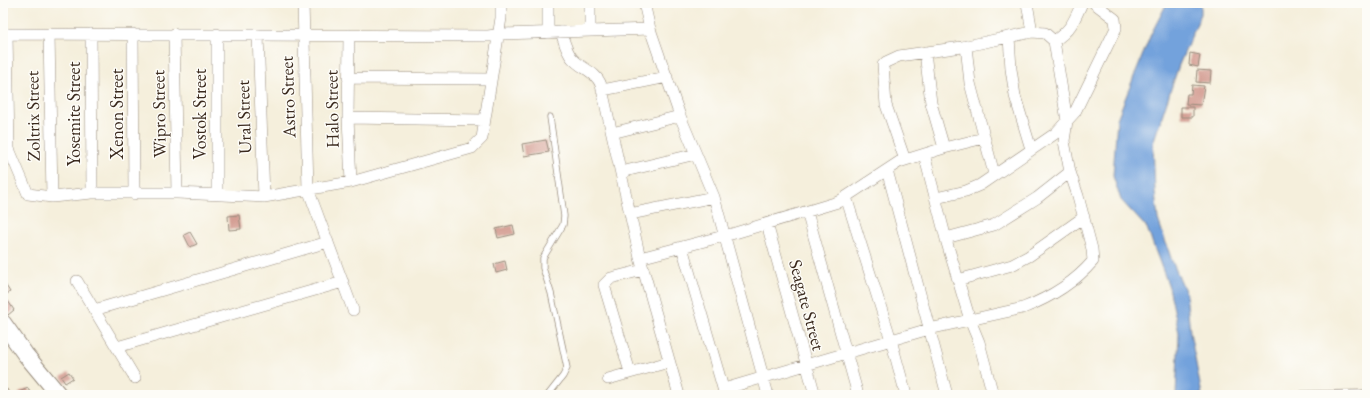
<svg xmlns="http://www.w3.org/2000/svg" width="1370" height="398" font-family="'EB Garamond',serif">
<style>
.water{fill:#73a2dc;stroke:#57667d}
.building{fill:#d09489}
.lines{fill:none;stroke-linecap:round;stroke-linejoin:round}
.lane-casing{stroke:#988c7d;stroke-width:7}
.street-casing{stroke:#988c7d;stroke-width:12}
.secondary-casing{stroke:#988c7d;stroke-width:18}
.lane{stroke:#fff;stroke-width:5.5}
.street{stroke:#fff;stroke-width:11}
.secondary{stroke:#fff;stroke-width:16}
.labels{text-anchor:middle;stroke-width:3;stroke-linejoin:round;paint-order:stroke}
.street-label{font-size:18px;fill:#3b2a1e;stroke:#fdfcf7}
</style>
<rect width="100%" height="100%" fill="#fdfcf7"/>
<filter id="ink" filterUnits="userSpaceOnUse"><feTurbulence type="fractalNoise" baseFrequency=".025" numOctaves="2"/><feDisplacementMap in="SourceGraphic" scale="8" xChannelSelector="R" yChannelSelector="G"/><feConvolveMatrix kernelMatrix="1 2 1 2 8 2 1 2 1" color-interpolation-filters="sRGB"/></filter>
<filter id="wash" filterUnits="userSpaceOnUse"><feTurbulence type="fractalNoise" baseFrequency=".012" numOctaves="4" result="noise"/><feDisplacementMap in="SourceGraphic" scale="16" xChannelSelector="R" yChannelSelector="G"/><feGaussianBlur stdDeviation="0.9" result="paint"/><feColorMatrix in="noise" values="0 0 0 0 0 0 0 0 0 0 0 0 0 0 0 0 0 1.4 0 .05"/><feComposite in="paint" operator="in"/></filter>
<g filter="url(#wash)">
<rect width="100%" height="100%" fill="#f5efdc"/>
<path class="water" d="M1167 3H1201V14L1179 65 1153 143 1155 192 1158 219 1172 261 1186 293 1190 332 1202 395H1176L1179 333 1169 287 1147 228 1121 200 1113 176 1117 119 1151 34Z"/>
<g id="blocks">
<path class="building" d="M1190 53 1200 55 1198 67 1189 65Z
M1197 70 1211 71 1210 83 1196 82Z
M1192 85 1204 86 1201 105 1186 104 1187 94H1191Z
M1181 107H1193V117H1181Z
M546 140 549 152 524 156 522 144Z
M3 174 7 185 3 187Z
M239 215 241 229 229 230 228 216Z
M513 225 515 234 498 238 496 229Z
M190 232 197 244 190 247 184 235Z
M505 261 507 270 496 273 494 264Z
M3 281 10 292 3 296Z
M8 301 14 310 8 315 3 309V304Z
M69 372 73 378 65 383 61 377Z
M28 388 31 395H20L19 392Z
M7 389 10 395H3V391Z"/>
</g>
</g>
<g filter="url(#ink)">
<use href="#blocks" fill-opacity="0" stroke="#988c7d" stroke-width="1"/>
<g class="lines">
<defs>
<path id="lane" d="M1302 394 1367 393
M548 395 563 376 567 368 551 293 543 268V258L563 225 564 216 550 117"/>
<path id="street" d="M303 3 308 189 353 310
M548 3V33
M644 3 650 29 680 116 714 197 768 395
M1027 3 1032 32
M590 31V3
M561 32C564 41 566 51 572 58 581 69 596 71 601 85L640 258 679 395
M3 34 488 36 503 34 650 29
M7 34 9 149
M49 34 52 197
M91 34 92 193
M133 34 134 194
M174 34 177 193
M217 34V194
M258 35 264 197
M349 35 348 118 351 182
M1009 37 1011 69 1015 96 1031 149
M1054 41C1071 30 1074 21 1082 3
M966 46 970 83 994 174
M925 52 931 103 944 148
M348 78 490 79
M603 90 667 77
M348 118 484 120
M612 133 680 116
M3 141 9 149 28 194 52 197 92 193H177L264 197 351 182 472 148 482 138 501 18V3
M924 154 947 243 970 320 979 342 993 395
M887 170 947 395
M621 172 696 154
M846 197 891 340 906 395
M936 198 966 191 980 185 1056 133 1075 112 1116 28 1115 19 1094 3
M807 212 858 395
M630 214 714 197
M767 224 815 395
M946 238 994 225 1037 198 1070 172
M682 247 725 395
M640 258 735 233 838 202 899 162 944 148 984 138
M958 280 1012 265 1029 256 1084 217
M77 281 135 378
M94 310 328 242
M117 347 343 282
M630 372 604 285 611 278 643 270
M608 379 669 362
M724 389 929 329 1023 308C1049 298 1075 282 1093 261L1092 249 1078 196 1070 172 1064 141 1067 121 1054 41 1045 33 1032 32 962 47 899 56 886 62 883 65 886 105 905 160"/>
<path id="secondary" d="M3 323 25 354 59 395"/>
</defs>
<use href="#lane" class="lane-casing"/>
<use href="#street" class="street-casing"/>
<use href="#secondary" class="secondary-casing"/>
<use href="#lane" class="lane"/>
<use href="#street" class="street"/>
<use href="#secondary" class="secondary"/>
</g>
</g>
<g class="labels">
<g class="street-label">
<text transform="translate(288 97) rotate(-92)" y="6">Astro Street</text>
<text transform="translate(332 109) rotate(-91)" y="6">Halo Street</text>
<text transform="translate(74 114) rotate(-90)" y="6">Yosemite Street</text>
<text transform="translate(117 114) rotate(-90)" y="6">Xenon Street</text>
<text transform="translate(159 114) rotate(-91)" y="6">Wipro Street</text>
<text transform="translate(200 114) rotate(-90)" y="6">Vostok Street</text>
<text transform="translate(33 116) rotate(-91)" y="6">Zoltrix Street</text>
<text transform="translate(244 117) rotate(-92)" y="6">Ural Street</text>
<text transform="translate(807 305) rotate(75)" y="6">Seagate Street</text>
</g>
</g>
<rect width="1370" height="398" fill="none" stroke="#fdfcf7" stroke-width="16"/>
</svg>
